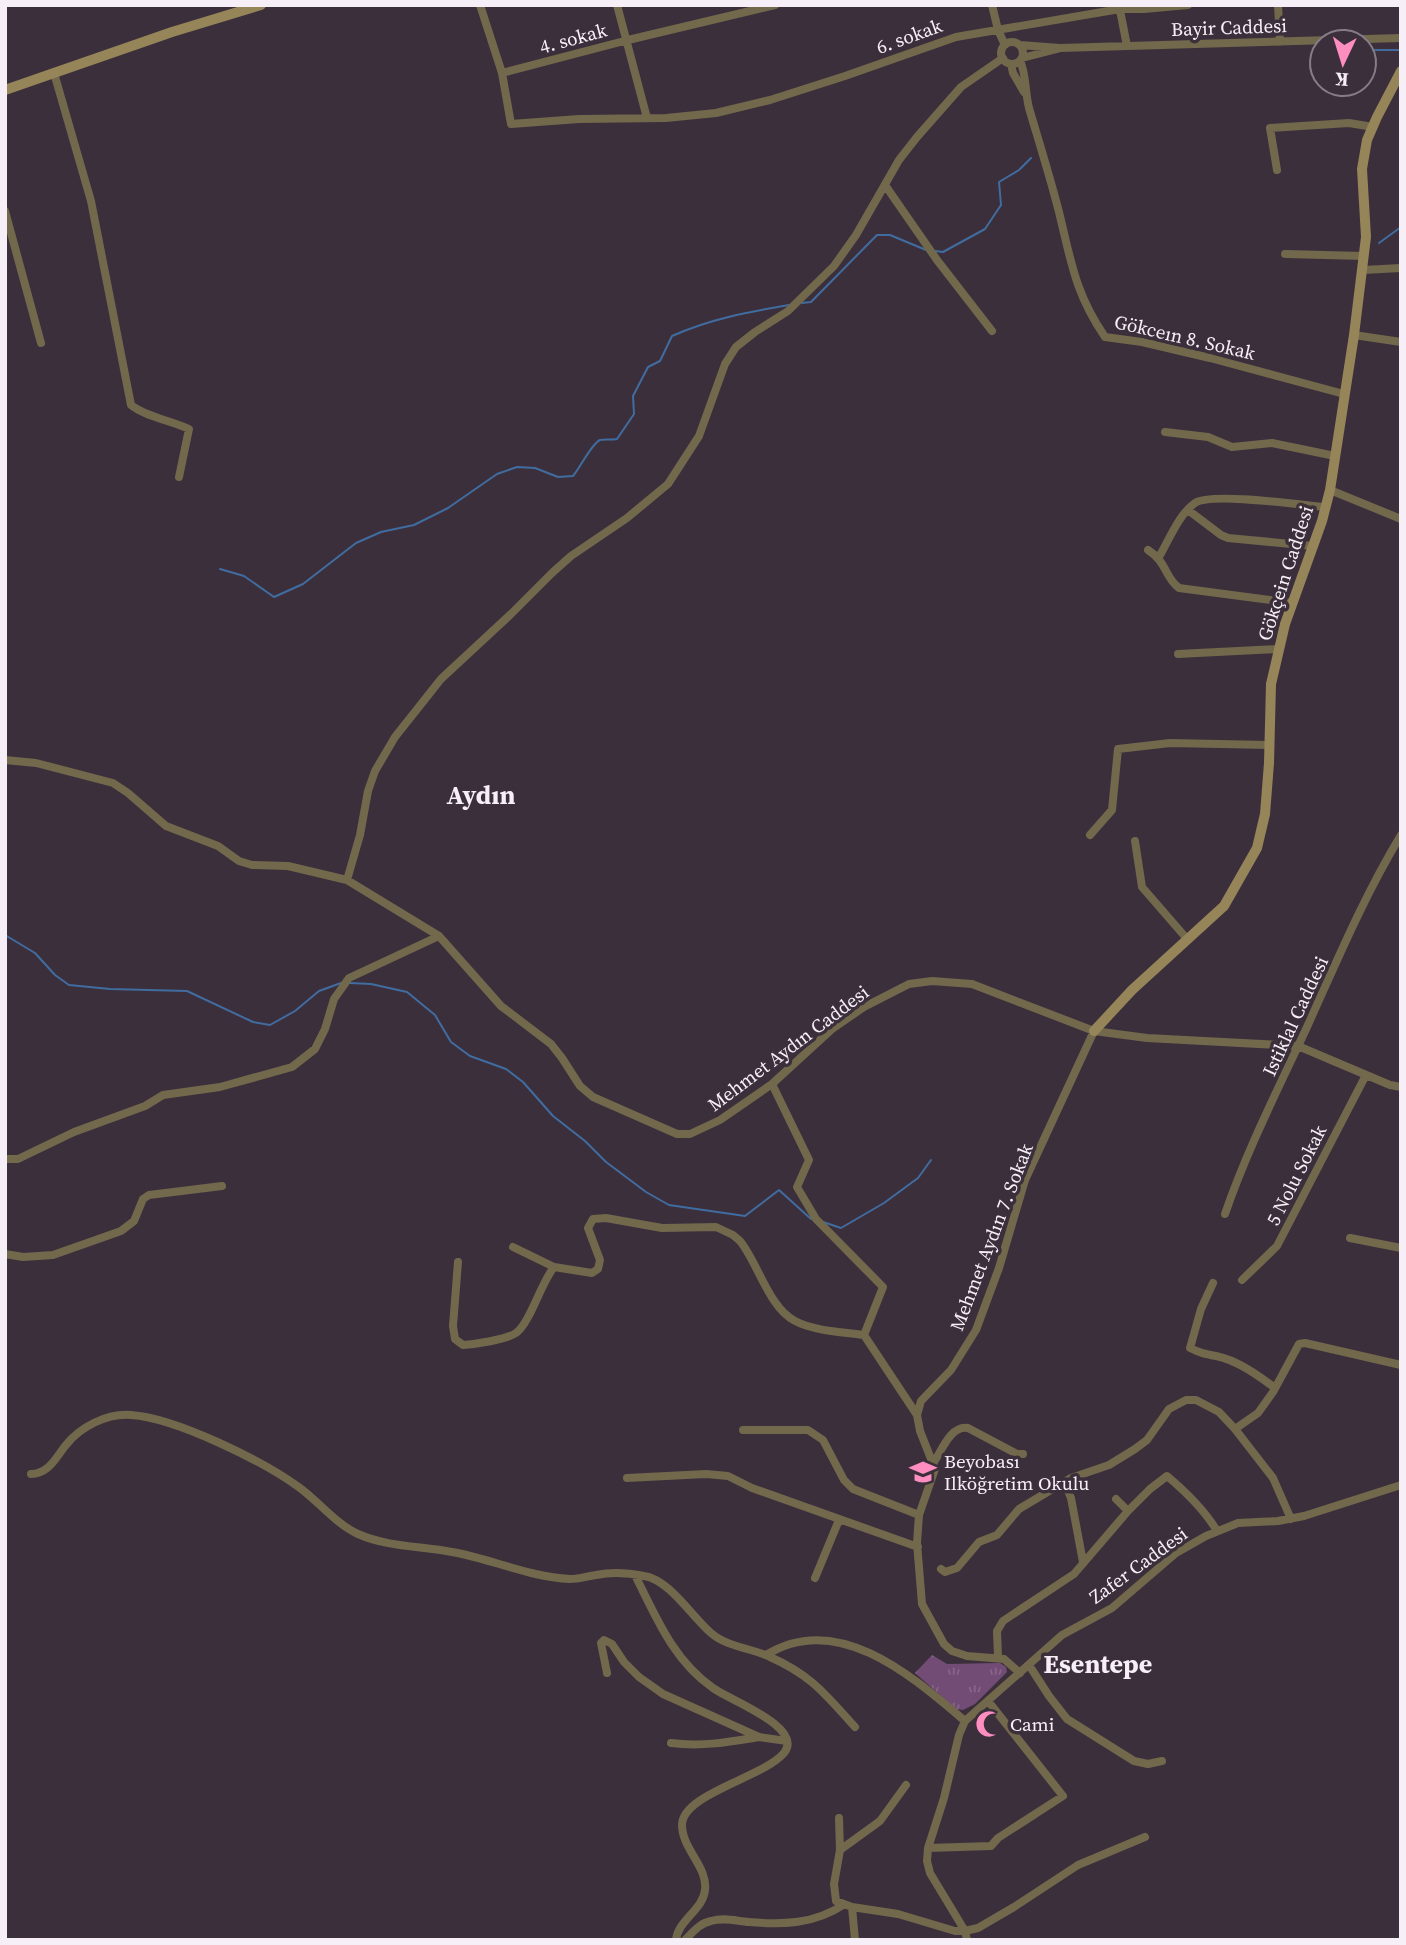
<svg xmlns="http://www.w3.org/2000/svg" width="1406" height="1945" font-family="'Source Serif 4',serif">
<style>
.park{fill:url(#park-tufts)}
.lines{fill:none;stroke-linecap:round;stroke-linejoin:round}
.stream{stroke:#416ca0;stroke-width:2}
.street{stroke:#72684c;stroke-width:8}
.secondary{stroke:#958558;stroke-width:10}
.labels{text-anchor:middle;stroke-width:7;stroke-linejoin:round;paint-order:stroke}
.street-label{font-size:19px;fill:#f7eff8;stroke:#3b2f3c}
.poi-label{font-size:19px;fill:#f7eff8;stroke:#3b2f3c;text-anchor:start}
.district-label{font-size:26px;font-weight:bold;fill:#f7eff8;stroke:#3b2f3c}
</style>
<defs>
<pattern id="park-tufts" width="24" height="20" patternUnits="userSpaceOnUse" patternTransform="scale(1.75)"><rect width="24" height="20" fill="#724c75"/><path d="M3 7l-1-3M5 7V3M7 7l1-3M15 17l-1-3M17 17v-4M19 17l1-3" fill="none" stroke="#876689"/></pattern>
</defs>
<rect width="100%" height="100%" fill="#3b2f3c"/>
<path class="park" d="M932 1655 947 1664 1000 1663 1006 1667 1007 1672 975 1704 963 1710 956 1709 915 1673Z"/>
<g class="lines">
<path class="stream" d="M1364 50H1401
M1379 243 1401 227
M935 251 943 252 985 229 1001 205 999 182 1019 170 1031 158
M802 303 811 302 877 235H890L926 250
M220 569 244 576 274 597 303 584 356 543 381 532 414 525 448 508 497 474 517 467 535 468 558 477 573 476C580 468 592 443 600 440 604 439 612 440 617 439L634 414 633 396 648 367 660 361 672 336C710 319 748 312 789 305
M5 935 35 953 55 975 69 985 110 989 187 991 253 1022 270 1025 295 1011 319 991 341 983
M350 983 371 984 407 992 435 1015 451 1042 470 1056 506 1069 523 1082 553 1116 585 1141 606 1162 646 1192 669 1205 745 1216 779 1190 811 1219
M823 1222 841 1228 884 1203 918 1178 931 1160"/>
<path class="street" d="M480 5 502 73 511 124 579 119 666 118 716 113 770 100 845 76 956 37 1120 9H1144L1188 5
M617 5 647 118
M992 5 998 30 1005 45
M1119 5 1127 46
M1278 5 1280 42
M1001 53a11 11 0 1 1 22 0a11 11 0 1 1-22 0Z
M1020 45 1060 48 1401 38
M1022 58 1057 49
M1020 61C1026 71 1025 93 1029 108 1039 142 1050 177 1059 212 1071 261 1075 293 1105 337L1142 342 1210 358 1344 394
M1011 64 1013 73 1024 92
M54 73 91 201 131 405C144 416 172 421 189 429L179 477
M502 73 628 40 775 5
M1277 170 1270 128 1349 123 1373 127
M885 185 937 260 992 331
M5 211 41 343
M1285 254 1364 256
M1363 270 1401 268
M1354 335 1401 342
M1165 432 1208 437 1232 447 1272 443 1335 456
M1330 490 1401 519
M1188 510 1221 535 1228 538 1313 546
M1148 550C1167 562 1165 578 1179 588L1293 603
M1159 557C1169 540 1179 514 1195 503 1211 492 1302 505 1325 507
M1178 654 1279 649
M5 760 36 763 113 783 128 793 166 826 218 846 239 861 252 865 288 866 347 880 439 936 501 1006 551 1044 562 1058 580 1086 593 1097 677 1134H690L720 1120 772 1084 832 1029 864 1007 909 984 932 981 972 984 1094 1031 1147 1038 1298 1046 1390 1085 1401 1087
M1090 835 1112 810 1118 749 1170 743 1269 745
M1135 841 1142 887 1188 940
M347 880 360 835 368 791 375 771 395 737 441 679 511 614 552 573 571 556 627 518 668 484 699 436 725 364 736 347 755 332 788 311 834 266 856 235 899 160 917 137 961 87 1003 58
M772 1084 809 1160 797 1187 816 1219 883 1287 864 1335 917 1415
M5 1159H18L74 1132 145 1106 163 1095 220 1087 292 1067 315 1049 325 1029 334 999 349 978 439 936
M1225 1214C1247 1150 1278 1089 1307 1027 1336 963 1364 896 1401 835
M1350 1238 1401 1248
M513 1247 554 1267 592 1273 598 1269 600 1260 588 1228 593 1219 606 1218 662 1228 716 1227 733 1235 740 1241C758 1263 769 1308 795 1321 814 1331 842 1332 864 1335
M5 1254 23 1257 53 1255 121 1231 134 1221 143 1199 149 1195 222 1186
M458 1262 453 1326 455 1339 463 1345C476 1344 505 1340 516 1333 530 1323 541 1283 554 1267
M1242 1280 1277 1246 1366 1075
M1213 1283 1201 1309 1190 1348C1200 1353 1205 1354 1216 1356 1237 1360 1259 1376 1275 1388
M1235 1429 1258 1413 1273 1392 1299 1344 1305 1343 1401 1365
M743 1430H808L823 1440 844 1480 853 1489 919 1515
M934 1462C942 1450 951 1425 968 1428L1017 1454H1023
M31 1474C49 1474 56 1457 66 1445 80 1427 107 1413 131 1415 176 1418 263 1461 300 1488 319 1502 336 1524 358 1534 387 1547 421 1546 452 1552 492 1559 529 1577 570 1579 580 1579 587 1576 596 1575 611 1572 629 1573 644 1576 670 1580 691 1616 711 1633 727 1647 751 1648 770 1657 811 1675 825 1694 855 1727
M627 1478 706 1474 728 1476 752 1488 918 1547
M1064 1482 1071 1498 1083 1562
M1128 1511 1150 1489 1167 1476C1186 1492 1204 1509 1217 1531
M941 1569 945 1572 957 1568 979 1542 997 1535 1019 1509 1071 1478 1109 1465 1135 1449 1147 1440 1169 1409 1186 1400H1196L1219 1412 1235 1429 1273 1478 1291 1519
M635 1575C656 1617 673 1660 713 1688 727 1699 805 1727 784 1753 764 1777 682 1794 682 1825 682 1849 708 1867 705 1890 703 1910 678 1920 676 1940
M815 1578 839 1520
M766 1655C838 1610 913 1677 965 1721
M998 1657 997 1631 1003 1621 1074 1574 1128 1511 1116 1499
M1029 1665 1049 1696 1067 1719 1134 1761 1148 1764 1162 1761
M607 1673 601 1643 604 1640 612 1644 624 1662 639 1677 663 1694 759 1737 787 1741
M1020 1673 1004 1659 967 1656 952 1651 944 1644 922 1604 917 1543 919 1515 935 1469 920 1431 917 1415 921 1401 951 1370 976 1330 999 1268 1025 1180 1094 1031
M671 1743C701 1747 730 1742 759 1737
M839 1818 840 1850 834 1884 836 1901 852 1907 898 1914 955 1931H965L978 1928 1014 1907 1078 1865 1145 1837
M928 1848 991 1846 998 1838 1063 1796 988 1701
M840 1850 880 1821 906 1785
M852 1907 855 1940
M685 1940C693 1932 700 1923 711 1921 724 1917 736 1921 749 1922 782 1925 815 1924 843 1905
M967 1940 965 1931 930 1873 927 1861 928 1848 944 1798 959 1735 965 1721 1062 1635 1112 1608 1176 1553 1206 1536 1238 1523 1278 1521 1304 1516 1401 1485"/>
<path class="secondary" d="M5 90 172 32 261 5
M1094 1031 1132 990 1224 906 1257 848 1265 814 1269 763 1271 684 1285 624 1322 521 1330 490 1354 335 1366 237 1362 169 1367 140 1377 117 1401 71"/>
</g>
<defs>
<symbol id="school-bare" viewBox="-9 -9 18 18"><path d="M0-5L7-2L0 1L-7-2ZM-4 1L0 2.5L4 1V4Q0 6-4 4Z" fill="#fd8ebf" stroke="#3b2f3c" stroke-width="2.5" paint-order="stroke"/></symbol>
<symbol id="mosque-bare" viewBox="-9 -9 18 18"><path d="M3.5-4.9A6 6 0 1 0 3.5 4.9A5 5 0 1 1 3.5-4.9Z" fill="#fd8ebf" stroke="#3b2f3c" stroke-width="2.5" paint-order="stroke"/></symbol>
</defs>
<g fill-rule="evenodd">
<use href="#school-bare" x="904" y="1453" width="38" height="38"/>
<use href="#mosque-bare" x="970" y="1705" width="38" height="38"/>
</g>
<g class="labels">
<g class="street-label">
<text transform="translate(1229 27) rotate(-2)" y="7">Bayir Caddesi</text>
<text transform="translate(909 36) rotate(-20)" y="7">6. sokak</text>
<text transform="translate(573 38) rotate(-15)" y="7">4. sokak</text>
<text transform="translate(1185 337) rotate(13)" y="7">Gökceın 8. Sokak</text>
<text transform="translate(1285 573) rotate(-72)" y="7">Gökçein Caddesi</text>
<text transform="translate(1295 1016) rotate(-65)" y="7">Istiklal Caddesi</text>
<text transform="translate(788 1048) rotate(-37)" y="7">Mehmet Aydın Caddesi</text>
<text transform="translate(1296 1175) rotate(-63)" y="7">5 Nolu Sokak</text>
<text transform="translate(991 1237) rotate(-69)" y="7">Mehmet Aydın 7. Sokak</text>
<text transform="translate(1138 1565) rotate(-36)" y="7">Zafer Caddesi</text>
</g>
<g class="poi-label">
<text x="944" y="1468">Beyobası<tspan x="944" dy="22">Ilköğretim Okulu</tspan></text>
<text x="1010" y="1731">Cami</text>
</g>
<g class="district-label">
<text x="481" y="804">Aydın</text>
<text x="1098" y="1673">Esentepe</text>
</g>
</g>
<rect width="1406" height="1945" fill="none" stroke="#f7eff8" stroke-width="14"/>
<g transform="translate(1343 63) rotate(184)"><circle r="33" fill="#3b2f3c" stroke="#867c87" stroke-width="2"/>
<path d="M0-5L12 26L0 18L-12 26Z" fill="#fd8ebf"/>
<text y="-10" font-size="19" font-weight="bold" text-anchor="middle" fill="#f7eff8">K</text>
</g>
</svg>
